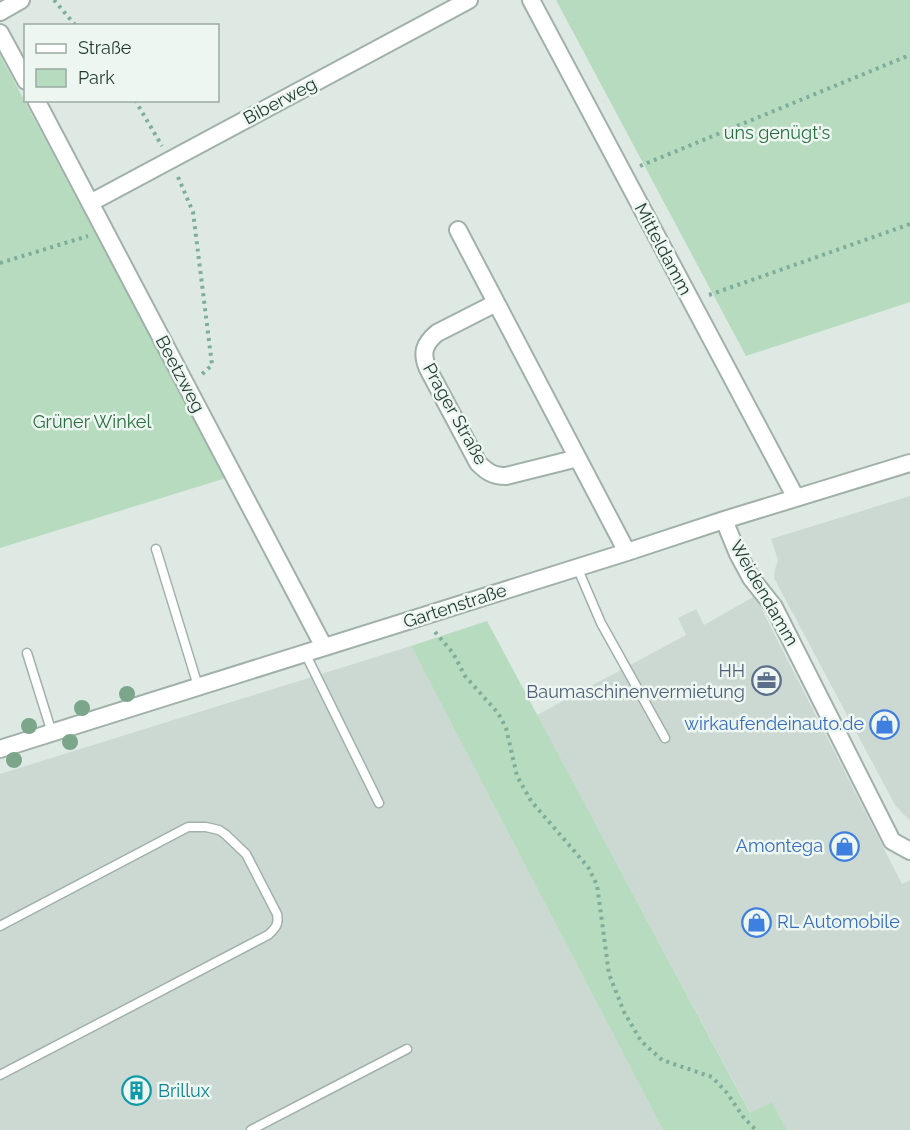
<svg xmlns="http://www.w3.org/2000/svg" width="910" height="1130" font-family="Raleway,sans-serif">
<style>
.built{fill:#ccd9d2}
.green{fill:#b6dbbe}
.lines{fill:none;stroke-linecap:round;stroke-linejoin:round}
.lane-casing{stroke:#a1b1aa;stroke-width:11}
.street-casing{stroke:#a1b1aa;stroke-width:20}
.path{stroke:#7ead9c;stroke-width:4;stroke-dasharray:3 4.5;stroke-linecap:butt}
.lane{stroke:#fff;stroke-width:8}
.street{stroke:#fff;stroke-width:16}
.tree{fill:#7ba68a}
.labels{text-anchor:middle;stroke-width:5;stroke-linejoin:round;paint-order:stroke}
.street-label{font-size:18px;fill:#1f3930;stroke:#eef6f2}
.park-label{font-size:18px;fill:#2a6f41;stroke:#eef6f2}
.service-label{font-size:18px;fill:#4e5e75;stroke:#eef6f2;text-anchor:end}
.shop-label{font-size:18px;fill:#366cbe;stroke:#eef6f2;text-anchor:end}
.culture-label{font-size:18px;fill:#0d838f;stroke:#eef6f2;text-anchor:start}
</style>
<rect width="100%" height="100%" fill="#dee9e4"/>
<path class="built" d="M910 496V820L902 813 895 805 774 578 775 569 778 560 771 539Z
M755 596 902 884 910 880V1130H787L772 1102 751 1114 537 715 686 635 678 618 696 609 704 625Z
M411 646 663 1130H0V774Z"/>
<path class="green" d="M556 0H910V302L746 356Z
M0 55 226 478 0 548Z
M487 621 750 1113 772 1102 787 1130H663L411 646Z"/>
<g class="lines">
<defs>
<path id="lane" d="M156 549 198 686
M577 567 601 623 665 738
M27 653 52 733
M305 653 379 803
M0 926 188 827H206L219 830 225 834 246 854 277 914C279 924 276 928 268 935L0 1075
M251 1130 407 1049"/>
<path id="street" d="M531 0 796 498
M0 12 21 0
M0 33 26 81
M36 100 324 647
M90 203 469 0
M458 230 627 552
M496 303 437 333C424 344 421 353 428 369L478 463C487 472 493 476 506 476L578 458
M724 520 738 554 751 578 774 607 892 841 910 851
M0 749 627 552 724 520 910 463"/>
</defs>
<use href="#lane" class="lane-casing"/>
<use href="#street" class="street-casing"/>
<path class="path" d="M54 0 76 26
M135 100 162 146
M640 166 910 55
M178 177 193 212 212 365 200 376
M0 263 88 236
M709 295 910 224
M435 632 453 653 465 676 498 713 506 728 517 776 531 801 588 867 597 885 609 974 624 1012 641 1041 662 1060 712 1077 727 1093 744 1118 756 1130"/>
<use href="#lane" class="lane"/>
<use href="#street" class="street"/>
</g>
<g class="tree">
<circle cx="127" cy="694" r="8"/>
<circle cx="82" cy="708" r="8"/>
<circle cx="29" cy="726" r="8"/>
<circle cx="70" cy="742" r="8"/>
<circle cx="14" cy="760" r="8"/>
</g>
<defs>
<symbol id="office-ring" viewBox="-11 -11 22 22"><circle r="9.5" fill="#eef6f2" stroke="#5c6f8a" stroke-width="1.5"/><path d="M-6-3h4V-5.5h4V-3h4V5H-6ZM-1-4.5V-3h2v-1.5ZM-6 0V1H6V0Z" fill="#5c6f8a"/></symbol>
<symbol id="shop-ring" viewBox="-11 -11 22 22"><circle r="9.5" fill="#eef6f2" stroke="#3f7fe0" stroke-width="1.5"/><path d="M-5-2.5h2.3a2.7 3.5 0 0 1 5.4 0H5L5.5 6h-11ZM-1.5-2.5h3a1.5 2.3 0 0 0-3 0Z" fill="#3f7fe0"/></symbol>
<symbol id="building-ring" viewBox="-11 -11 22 22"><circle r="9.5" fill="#eef6f2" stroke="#0f9aa8" stroke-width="1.5"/><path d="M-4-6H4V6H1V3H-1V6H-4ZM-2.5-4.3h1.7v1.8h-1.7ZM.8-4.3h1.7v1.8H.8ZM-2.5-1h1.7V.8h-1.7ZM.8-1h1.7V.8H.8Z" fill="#0f9aa8"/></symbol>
</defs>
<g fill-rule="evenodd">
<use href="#office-ring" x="750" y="664" width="33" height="33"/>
<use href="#shop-ring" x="868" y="708" width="33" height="33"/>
<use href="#shop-ring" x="828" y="830" width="33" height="33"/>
<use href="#shop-ring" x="740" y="906" width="33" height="33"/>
<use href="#building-ring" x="120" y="1074" width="33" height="33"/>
</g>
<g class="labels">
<g class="street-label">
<text transform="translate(280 101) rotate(-28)" y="6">Biberweg</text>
<text transform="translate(663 249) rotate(62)" y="6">Mitteldamm</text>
<text transform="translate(180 374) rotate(62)" y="6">Beetzweg</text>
<text transform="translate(455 414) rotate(61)" y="6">Prager Straße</text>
<text transform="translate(764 593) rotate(60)" y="6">Weidendamm</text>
<text transform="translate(455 606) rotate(-18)" y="6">Gartenstraße</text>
</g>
<g class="park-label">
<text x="777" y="139">uns genügt's</text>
<text x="92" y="428">Grüner Winkel</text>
</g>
<g class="service-label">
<text x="745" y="677">HH<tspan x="745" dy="21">Baumaschinenvermietung</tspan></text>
</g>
<g class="shop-label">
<text x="864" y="730">wirkaufendeinauto.de</text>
<text x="823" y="852">Amontega</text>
<text x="777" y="928" text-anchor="start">RL Automobile</text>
</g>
<g class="culture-label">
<text x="158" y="1097">Brillux</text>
</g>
</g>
<rect x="24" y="24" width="195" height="78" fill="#eef6f2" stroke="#9baaa4" stroke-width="1.5"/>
<rect x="36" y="44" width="30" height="9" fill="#ffffff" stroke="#9baaa4" stroke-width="1.5"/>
<text x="78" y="54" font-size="18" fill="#1f3930">Straße</text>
<rect x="36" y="69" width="30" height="18" fill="#b6dbbe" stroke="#9baaa4" stroke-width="1.5"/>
<text x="78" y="84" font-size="18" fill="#1f3930">Park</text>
</svg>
